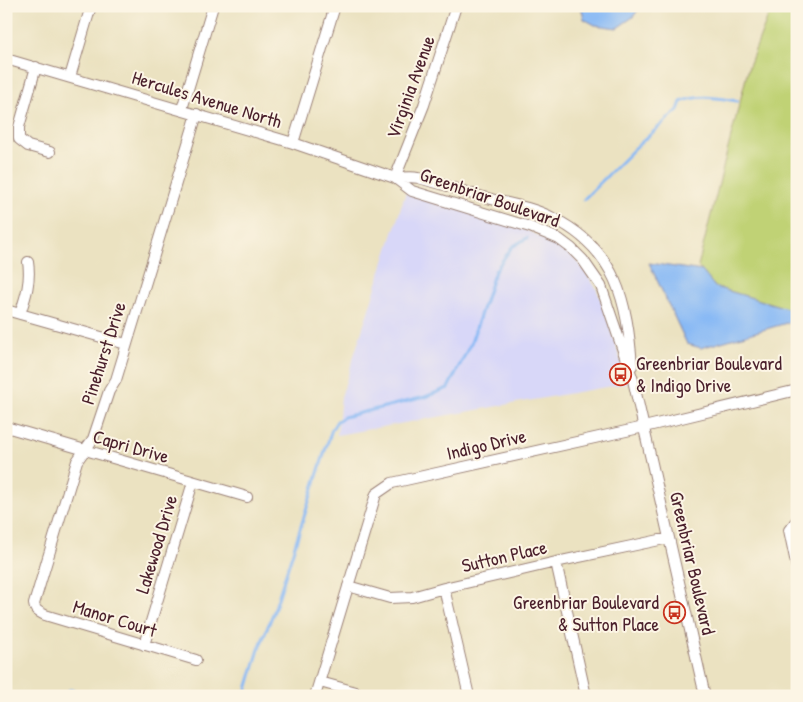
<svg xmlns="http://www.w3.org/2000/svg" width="803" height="702" font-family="'Patrick Hand',sans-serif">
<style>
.built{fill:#d8d7f8}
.green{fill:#c0d275;stroke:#857850}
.water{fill:#88b9f5;stroke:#696c90}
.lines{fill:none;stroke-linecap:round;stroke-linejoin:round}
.stream{stroke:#88b9f5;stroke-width:3}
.minor-casing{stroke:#9a8076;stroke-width:12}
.minor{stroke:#fff;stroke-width:10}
.labels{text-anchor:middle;stroke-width:4;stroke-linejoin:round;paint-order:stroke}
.street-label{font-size:19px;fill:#4a1f2b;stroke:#fcf5e5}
.poi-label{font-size:19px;fill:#4a1f2b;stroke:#fcf5e5;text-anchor:start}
</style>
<rect width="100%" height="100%" fill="#fcf5e5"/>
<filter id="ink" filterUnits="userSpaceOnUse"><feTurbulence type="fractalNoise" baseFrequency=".02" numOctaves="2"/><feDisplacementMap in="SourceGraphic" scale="10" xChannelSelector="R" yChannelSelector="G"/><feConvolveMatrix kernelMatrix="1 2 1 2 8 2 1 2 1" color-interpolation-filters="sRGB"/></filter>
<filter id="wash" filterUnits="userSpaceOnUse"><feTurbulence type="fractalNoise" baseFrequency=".0096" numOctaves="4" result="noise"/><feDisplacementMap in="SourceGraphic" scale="20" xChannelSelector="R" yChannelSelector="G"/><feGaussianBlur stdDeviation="1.12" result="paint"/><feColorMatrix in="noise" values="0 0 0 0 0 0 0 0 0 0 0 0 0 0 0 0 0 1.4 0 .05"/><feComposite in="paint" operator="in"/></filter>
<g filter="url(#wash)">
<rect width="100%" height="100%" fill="#ebe2c1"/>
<path class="built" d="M406 192 528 231 556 244 567 252 579 263 596 288 602 303 628 383 337 435 341 397Z"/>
<path class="green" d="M772 6H797V311L715 287 698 266 749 66Z"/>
<path class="water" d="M387 6H419L418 8 395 13Z
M581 6H641L633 17 617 28 595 25 584 19Z
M649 263 702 271 715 287 797 311V320L701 348 687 344Z"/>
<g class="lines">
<path class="stream" d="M584 199 635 148 678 110 681 102C700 94 717 98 737 101
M62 696 70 690 98 696
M245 696 259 649 274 611 332 429 337 421 344 417 425 397 448 388 471 343 495 271 512 247 527 238"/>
</g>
</g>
<g filter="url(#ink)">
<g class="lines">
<defs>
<path id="minor" d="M6 59 293 143 395 178 412 191 530 227 559 239 571 248 583 260 601 286 633 380 705 696
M36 67 19 127V139L28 146 50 152
M70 77 91 6
M182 109 213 6
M293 143 335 6
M395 178C402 178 411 176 418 178 440 183 462 191 483 197 506 203 532 207 553 218 617 250 627 301 632 366
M395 178 424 105 456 6
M6 310 126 344
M20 314C26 296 31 281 28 262
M6 427 247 497
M797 520 789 530 797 568
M556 562 586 696
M348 586 390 598 412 597 444 588 556 562 669 538
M444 588 469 696
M144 645 193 482
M196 660 45 615C39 612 35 611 34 604L77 461 93 439 109 391 116 380 197 114
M320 682 356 692 358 696
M315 696 376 494 392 483 644 427 797 390"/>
</defs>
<use href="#minor" class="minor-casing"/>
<use href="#minor" class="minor"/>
</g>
</g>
<defs>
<symbol id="bus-ring" viewBox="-11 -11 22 22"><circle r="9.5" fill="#fcf5e5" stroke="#c8321e" stroke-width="1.5"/><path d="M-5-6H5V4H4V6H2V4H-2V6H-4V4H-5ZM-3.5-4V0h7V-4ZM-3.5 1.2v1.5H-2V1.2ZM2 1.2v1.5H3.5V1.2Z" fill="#c8321e"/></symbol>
</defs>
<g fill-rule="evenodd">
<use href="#bus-ring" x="608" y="362" width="25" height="25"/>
<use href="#bus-ring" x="662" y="600" width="25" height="25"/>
</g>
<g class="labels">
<g class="street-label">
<text transform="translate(410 87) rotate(-70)" y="7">Virginia Avenue</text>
<text transform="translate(207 99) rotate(17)" y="7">Hercules Avenue North</text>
<text transform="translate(490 197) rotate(19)" y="7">Greenbriar Boulevard</text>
<text transform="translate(103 353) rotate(-72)" y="7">Pinehurst Drive</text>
<text transform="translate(486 444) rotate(-13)" y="7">Indigo Drive</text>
<text transform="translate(131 446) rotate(16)" y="7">Capri Drive</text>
<text transform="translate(156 544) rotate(-73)" y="7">Lakewood Drive</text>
<text transform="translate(504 556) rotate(-13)" y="7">Sutton Place</text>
<text transform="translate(693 563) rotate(77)" y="7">Greenbriar Boulevard</text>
<text transform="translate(115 618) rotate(17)" y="7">Manor Court</text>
</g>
<g class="poi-label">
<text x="636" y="370">Greenbriar Boulevard<tspan x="636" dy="22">&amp; Indigo Drive</tspan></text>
<text x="659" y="609" text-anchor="end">Greenbriar Boulevard<tspan x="659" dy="22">&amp; Sutton Place</tspan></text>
</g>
</g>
<rect width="803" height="702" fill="none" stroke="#fcf5e5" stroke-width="25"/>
</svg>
